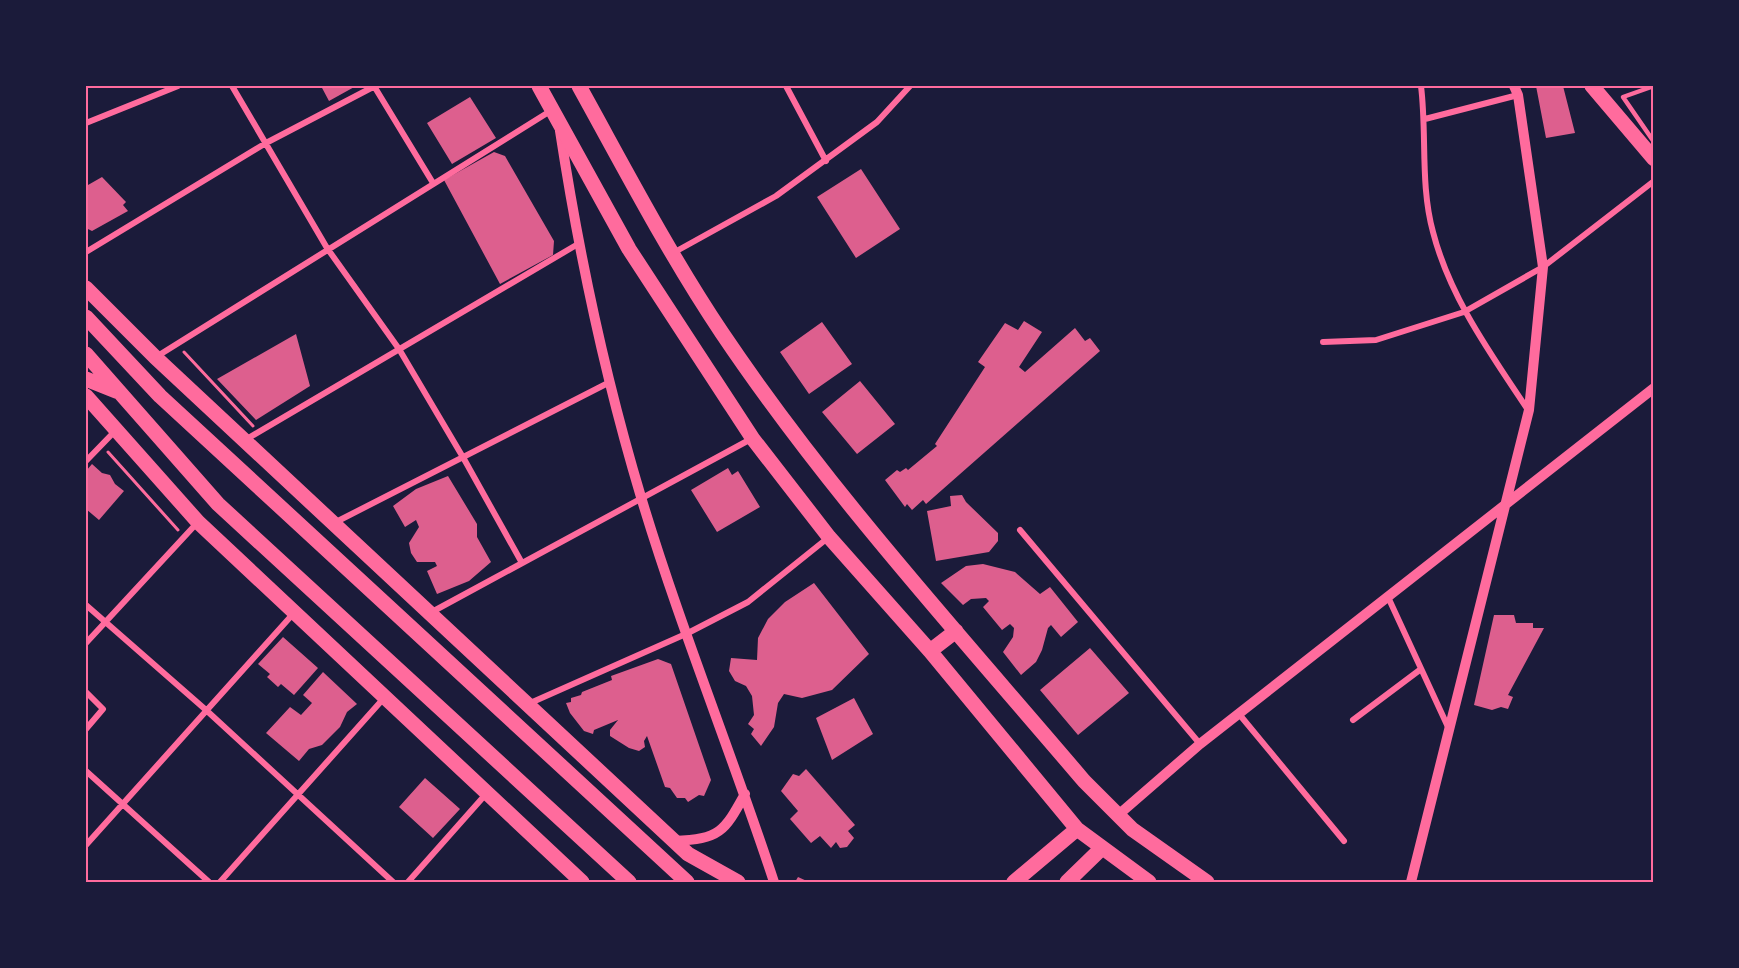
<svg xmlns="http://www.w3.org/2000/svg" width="1739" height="968" font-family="'Playfair Display',serif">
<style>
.building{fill:#dd5f8e}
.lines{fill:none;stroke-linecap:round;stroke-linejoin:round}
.path{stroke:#ff6b9d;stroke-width:3}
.service{stroke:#ff6b9d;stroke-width:4.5}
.minor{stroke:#ff6b9d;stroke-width:6}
.tertiary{stroke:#ff6b9d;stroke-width:10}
.primary{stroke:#ff6b9d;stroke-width:15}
.neatline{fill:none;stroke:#ff6b9d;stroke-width:2}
</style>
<rect width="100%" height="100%" fill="#1b1b3a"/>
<path class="building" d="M321 86H356L329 101Z
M1536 86H1563L1575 133 1546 138Z
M470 97 496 138 452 164 427 123Z
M494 152 505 156 554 241 553 255 500 284 444 180Z
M861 169 900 229 856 258 817 197Z
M102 177 126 202 123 205 128 211 92 231 86 228V182L88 185Z
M1024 321 1042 332 1019 367 1025 372 1075 328 1085 341 1090 338 1100 351 926 504 923 500 912 510 907 504 905 507 885 480 897 470 900 472 906 468 908 470 937 446 935 444 985 367 978 362 1005 323 1018 330Z
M822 322 852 364 809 394 780 352Z
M296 334 310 386 256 420 217 379Z
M860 381 895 424 857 454 822 412Z
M92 464 102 473 110 475 115 484 124 491 99 520 86 509V471Z
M728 468 732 475 738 471 760 507 717 532 691 490Z
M448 476 477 524V537L491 562 469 581 437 594 427 571 437 566 435 562H417L411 553 409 543 419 527 416 520 405 527 393 506 416 489Z
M962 495 966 502 998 533V541L989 552 936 561 927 511 951 506 950 496Z
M983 564 1015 572 1040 594 1050 587 1078 622 1061 637 1051 625 1048 628 1042 650 1036 662 1021 675 1003 652 1013 637 1014 628 1010 624 1002 630 983 607 989 601 986 598 971 599 963 605 941 583 966 566Z
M814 583 869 654 832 690 802 698 784 694 778 703 774 727 761 746 751 734 754 729 748 724 754 715 752 696 746 686 735 681 729 671 731 658 757 660 758 638 768 619 785 602Z
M1494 615H1514L1516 623H1533V628H1544L1508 695 1513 697 1508 709 1501 707 1492 710 1474 705Z
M283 637 318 668 294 695 281 684 278 687 267 677 270 674 258 664Z
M1090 648 1129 693 1078 735 1040 690Z
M658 659 671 664 711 780 704 796 699 795 688 802 685 798H677L670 788 665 787 647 736 644 741 645 747 639 751 629 748 610 736V730L618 720 594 730 593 734 584 731 570 713 566 703 571 702V698L581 695 582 692 612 680 611 676Z
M323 672 357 704 347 712 340 727 322 745 309 749 299 761 266 733 290 707 301 715 312 703 303 695Z
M854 698 873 734 832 760 816 718Z
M806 769 855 825 848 831 854 838 847 847 840 848 836 842 831 848 820 836 811 843 790 819 798 811 781 791 793 774 799 776Z
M425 778 460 809 433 838 399 807Z
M798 877 809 882H795Z"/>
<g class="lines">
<path class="path" d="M184 352 253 426
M108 452 178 530"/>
<path class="service" d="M1654 86 1623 97 1654 142"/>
<path class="minor" d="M232 86 327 248 399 349 464 459 522 563
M374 86 433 183
M786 86 826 161
M1421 86C1427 134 1420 185 1433 232 1450 298 1491 354 1528 410
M1425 119 1518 95
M86 123 178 86
M86 252 266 143 375 86
M673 253 776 196 877 122 910 86
M1323 342 1376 340 1464 312 1543 267 1654 181
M156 357 552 110
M245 440 578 244
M86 461 116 430
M334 523 608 383
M1020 530 1200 744
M1388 597 1448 727
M86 605 206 710 393 882
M430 613 751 439
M86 643 197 523
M86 692 103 709 86 729
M528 704 688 633 748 602 829 537
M1239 714 1344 841
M1353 720 1421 669
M86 771 209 882
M86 845 293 614
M220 882 384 698
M408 882 486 794"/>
<path class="tertiary" d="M560 131C579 255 605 377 641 497 680 627 732 754 774 882
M1117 816 1200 744 1654 388
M674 841C720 839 724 832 745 794
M1411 882 1529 410 1543 267 1518 95 1514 86"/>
<path class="primary" d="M539 86 629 249 753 439 829 537 930 651 1077 829 1149 882
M579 86C625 169 669 254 722 333 829 492 960 635 1084 781L1132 829 1207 882
M1592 86 1654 159
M86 288 155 357 688 854 738 882
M86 317 160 396 687 882
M86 354 218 504 629 882
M86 379 116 391
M86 396 198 522 582 882
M930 651 956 631
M1014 882 1077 829
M1067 882 1102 848"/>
</g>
<rect width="1739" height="968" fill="none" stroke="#1b1b3a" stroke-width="174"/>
<rect x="87" y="87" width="1565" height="794" class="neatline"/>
</svg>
